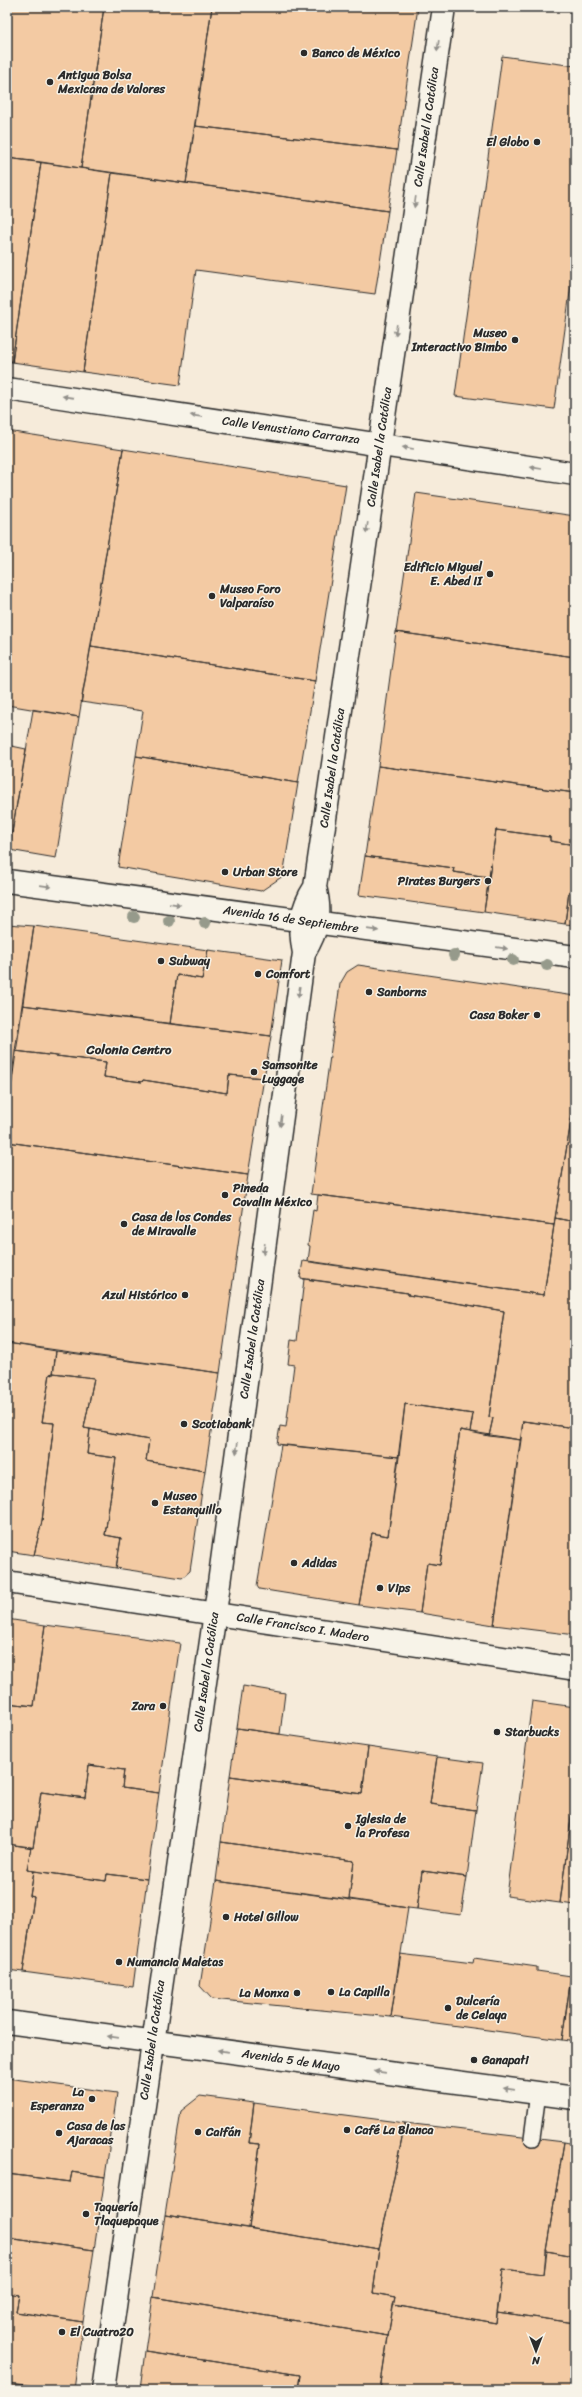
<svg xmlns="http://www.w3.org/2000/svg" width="582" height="2397" font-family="Sriracha,sans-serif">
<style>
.building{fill:#f3caa3;stroke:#2b2b2b}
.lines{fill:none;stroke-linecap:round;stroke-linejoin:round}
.service-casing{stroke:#2b2b2b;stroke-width:18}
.pedestrian-casing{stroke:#2b2b2b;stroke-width:25}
.minor-casing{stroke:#2b2b2b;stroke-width:25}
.tertiary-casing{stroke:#2b2b2b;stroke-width:25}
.service{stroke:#f7f3e8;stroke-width:15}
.pedestrian{stroke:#f7f3e8;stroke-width:22}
.minor{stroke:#f7f3e8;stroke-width:22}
.tertiary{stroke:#f7f3e8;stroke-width:22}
.tree{fill:#969a8b}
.oneway{fill:#918f8a}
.poi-dot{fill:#2b2b2b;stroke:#f7f3e8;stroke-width:1.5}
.labels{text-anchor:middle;stroke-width:3;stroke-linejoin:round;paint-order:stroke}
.poi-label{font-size:12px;font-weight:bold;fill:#2b2b2b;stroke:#f7f3e8;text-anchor:start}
.street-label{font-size:12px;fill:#2b2b2b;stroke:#f7f3e8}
.neighbourhood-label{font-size:13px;font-weight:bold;fill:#2b2b2b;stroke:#f7f3e8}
</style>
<rect width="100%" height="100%" fill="#f6ebda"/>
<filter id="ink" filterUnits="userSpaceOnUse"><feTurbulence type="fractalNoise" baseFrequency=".025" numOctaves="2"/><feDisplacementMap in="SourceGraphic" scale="8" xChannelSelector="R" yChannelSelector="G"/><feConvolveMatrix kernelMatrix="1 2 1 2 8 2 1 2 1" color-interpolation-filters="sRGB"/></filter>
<g filter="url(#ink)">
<path class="building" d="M7 7H104L81 168 7 158Z
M104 7H212L186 183 81 168Z
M212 7H418L397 150 195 126Z
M502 56 575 66V256L554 409 455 396Z
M195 126 397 150 388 211 186 183Z
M7 158 41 162 12 362 7 361Z
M41 162 112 173 83 372 12 362Z
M112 173 388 211 375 294 196 270 180 385 83 372Z
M7 431 123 449 79 717 7 705Z
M123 449 346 485 315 681 91 646Z
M416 493 575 516V657L396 632Z
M396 632 575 657V793L378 766Z
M91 646 315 681 298 783 136 756 143 711 81 702Z
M33 710 79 717 56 858 9 850Z
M7 745 26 749 9 850H7Z
M136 756 298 783 283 876 261 891 118 867Z
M378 766 575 793V845L550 841V837L496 830 489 877 453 872 454 868 365 856Z
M496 830 550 837V841L575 845V891H569L565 924 484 912Z
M365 856 454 868 453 872 489 877 484 912 359 895Z
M569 891H575V925L565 924Z
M7 924 34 926 11 1088H7Z
M34 926 208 950 202 979 177 975 170 1024 22 1005Z
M208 950 282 960 271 1036 170 1024 177 975 202 979Z
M358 965 575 996V1096L554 1225 311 1194 340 984 347 972Z
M22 1005 271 1036 264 1078 229 1075 227 1093 143 1080 142 1082 104 1077 106 1062 15 1051Z
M15 1051 106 1062 104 1077 142 1082 143 1080 227 1093 229 1075 264 1078 248 1175 7 1142V1118Z
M7 1088H11L7 1118Z
M575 1096V1123L571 1122Z
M571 1122 575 1123V1222L555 1218Z
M7 1142 248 1175 220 1373 7 1343Z
M318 1195 554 1225 544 1295 308 1261 310 1246 308 1245 313 1210 316 1211Z
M555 1218 575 1222V1428L523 1421 521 1440 489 1436 493 1418 489 1417 504 1311 408 1295V1293L300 1278 303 1261 544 1295Z
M304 1279 408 1293V1295L504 1311 489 1417 493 1418 489 1436 470 1432 473 1414 405 1404 399 1457 277 1444 280 1426 286 1427 294 1365 288 1364 291 1340 297 1341Z
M7 1343 56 1351 53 1375 50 1374 42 1422 54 1423 42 1521 34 1555 7 1551Z
M56 1351 220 1373 205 1471 146 1461 149 1440 84 1428 94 1378 53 1373Z
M53 1373 94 1378 84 1428 90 1429 87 1454 116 1458 105 1535 121 1538 116 1568 34 1555 42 1521 54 1423 42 1422 50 1374Z
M405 1404 473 1414 470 1432 460 1430 440 1565 427 1563 420 1613 359 1605 372 1533 388 1536Z
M523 1421 575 1428V1635L494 1625Z
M90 1429 149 1440 146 1461 205 1471 190 1571 182 1578 116 1568 121 1538 105 1535 116 1458 87 1454Z
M460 1430 521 1440 494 1625 420 1613 427 1563 440 1565Z
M281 1445 399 1457 388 1536 372 1533 359 1605 259 1589 257 1586Z
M7 1619 45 1625 34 1706 7 1703Z
M45 1625 180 1643 159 1793 122 1788 124 1770 89 1765 85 1798 41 1792 33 1848 7 1844V1703L34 1706Z
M243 1686 285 1693 280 1734 237 1728Z
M532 1701 575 1707V1788L560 1903 507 1896Z
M237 1728 368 1747 362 1794 230 1776Z
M368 1747 437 1757 430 1804 476 1810 467 1877 422 1871 417 1909 408 1908 349 1899 354 1861 221 1842 230 1776 362 1794Z
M437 1757 483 1763 476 1810 430 1804Z
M89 1765 124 1770 122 1788 159 1793 147 1879 107 1874 106 1881 27 1870 31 1847 33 1848 41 1792 85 1798Z
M575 1788V1905L560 1903Z
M221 1842 354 1861 349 1899 216 1881Z
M7 1844 31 1847 27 1870 34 1871 30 1896 34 1897 23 1972 7 1970Z
M34 1871 106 1881 107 1874 147 1879 133 1987 23 1972 34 1897 30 1896Z
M422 1871 467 1877 461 1915 417 1909Z
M216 1881 408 1908 391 2017 212 1999 200 1986Z
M575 1951V2042L562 2040Z
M400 1954 473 1963 474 1958 537 1967V1971L571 1976 562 2040 391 2017Z
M7 2078 117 2093 105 2177 72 2172 70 2182 7 2174Z
M200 2096 254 2103 249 2143 260 2144 249 2228 165 2215 181 2111Z
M254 2103 405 2123 379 2249 249 2228 260 2144 249 2143Z
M405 2123 564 2142 546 2251 544 2274 503 2269 496 2323 393 2305 395 2297 373 2293 379 2249Z
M564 2142 575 2144V2256L546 2251Z
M72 2172 105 2177 94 2250 7 2238V2174L70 2182Z
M165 2215 379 2249 373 2293 395 2297 388 2336 153 2297Z
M7 2238 94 2250 83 2322 16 2312 19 2295 7 2293Z
M547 2251 575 2256V2323L497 2312 503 2269 544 2274Z
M7 2293 19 2295 16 2312 83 2322 74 2390 7 2383Z
M153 2297 388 2336 380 2390H298L300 2375 145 2351Z
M393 2305 496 2323 497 2312 575 2323V2390H380Z
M145 2351 300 2375 298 2390H140Z
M7 2383 60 2390H7Z"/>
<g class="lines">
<defs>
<path id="service" d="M532 2138 538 2093"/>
<path id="pedestrian" d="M7 1582 575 1669"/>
<path id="minor" d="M7 389 575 474
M7 881 575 957"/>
<path id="tertiary" d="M304 953C318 929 322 914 315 887L444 7
M7 2022 575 2098
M103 2390 215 1613 304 953C299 927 300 910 315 887"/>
</defs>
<use href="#service" class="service-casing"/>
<use href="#pedestrian" class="pedestrian-casing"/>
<use href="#minor" class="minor-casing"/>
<use href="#tertiary" class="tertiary-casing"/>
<use href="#service" class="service"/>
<use href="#pedestrian" class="pedestrian"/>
<use href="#minor" class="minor"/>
<use href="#tertiary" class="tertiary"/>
</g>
<g class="tree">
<circle cx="134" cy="917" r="6"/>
<circle cx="169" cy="921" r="6"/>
<circle cx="205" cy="923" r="6"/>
<circle cx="454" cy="955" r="6"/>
<circle cx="513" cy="960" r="6"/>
<circle cx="547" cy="965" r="6"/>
</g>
<defs><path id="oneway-solid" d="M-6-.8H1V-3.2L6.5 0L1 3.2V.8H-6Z"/></defs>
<g class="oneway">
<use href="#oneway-solid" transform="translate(438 46) rotate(98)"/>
<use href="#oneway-solid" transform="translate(415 202) rotate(98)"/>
<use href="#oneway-solid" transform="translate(396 330) rotate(98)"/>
<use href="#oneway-solid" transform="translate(68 397) rotate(-172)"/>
<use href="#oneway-solid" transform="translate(196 416) rotate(-172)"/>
<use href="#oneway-solid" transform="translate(408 448) rotate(-171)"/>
<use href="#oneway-solid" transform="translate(536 468) rotate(-171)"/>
<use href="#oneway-solid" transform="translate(367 528) rotate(98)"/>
<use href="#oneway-solid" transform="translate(46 886) rotate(8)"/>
<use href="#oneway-solid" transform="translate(175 904) rotate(8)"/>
<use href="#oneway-solid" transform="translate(373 930) rotate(8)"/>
<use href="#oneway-solid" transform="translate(502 948) rotate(8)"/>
<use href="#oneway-solid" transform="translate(299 992) rotate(98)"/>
<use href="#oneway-solid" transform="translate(281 1121) rotate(98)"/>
<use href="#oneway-solid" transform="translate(264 1249) rotate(98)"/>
<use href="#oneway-solid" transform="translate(237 1448) rotate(98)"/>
<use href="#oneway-solid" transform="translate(113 2037) rotate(-172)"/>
<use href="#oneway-solid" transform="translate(223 2051) rotate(-172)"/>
<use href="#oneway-solid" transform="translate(380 2072) rotate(-172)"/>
<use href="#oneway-solid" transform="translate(509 2089) rotate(-172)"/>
</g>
</g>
<g class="poi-dot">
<circle cx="304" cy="53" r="4"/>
<circle cx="50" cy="82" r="4"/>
<circle cx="537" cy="142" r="4"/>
<circle cx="515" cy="340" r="4"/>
<circle cx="490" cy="574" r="4"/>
<circle cx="212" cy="596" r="4"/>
<circle cx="225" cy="872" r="4"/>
<circle cx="488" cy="881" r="4"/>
<circle cx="161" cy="961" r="4"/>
<circle cx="258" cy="974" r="4"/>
<circle cx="369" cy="992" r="4"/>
<circle cx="537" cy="1015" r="4"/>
<circle cx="254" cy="1072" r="4"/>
<circle cx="225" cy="1195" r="4"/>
<circle cx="124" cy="1224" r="4"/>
<circle cx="185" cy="1295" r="4"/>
<circle cx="184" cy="1424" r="4"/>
<circle cx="155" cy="1503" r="4"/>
<circle cx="294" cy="1563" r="4"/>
<circle cx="380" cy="1588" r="4"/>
<circle cx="163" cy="1706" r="4"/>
<circle cx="497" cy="1732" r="4"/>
<circle cx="348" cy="1826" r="4"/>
<circle cx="226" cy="1917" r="4"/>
<circle cx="119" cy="1962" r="4"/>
<circle cx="331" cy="1992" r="4"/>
<circle cx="297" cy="1993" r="4"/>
<circle cx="448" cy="2008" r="4"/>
<circle cx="474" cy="2060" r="4"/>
<circle cx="92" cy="2099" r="4"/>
<circle cx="347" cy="2130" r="4"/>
<circle cx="198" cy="2132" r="4"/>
<circle cx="59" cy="2133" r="4"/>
<circle cx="86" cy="2214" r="4"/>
<circle cx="62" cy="2332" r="4"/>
</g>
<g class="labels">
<g class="poi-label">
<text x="312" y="57">Banco de México</text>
<text x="58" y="79">Antigua Bolsa<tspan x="58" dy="14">Mexicana de Valores</tspan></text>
<text x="529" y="146" text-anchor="end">El Globo</text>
<text x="507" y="337" text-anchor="end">Museo<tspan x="507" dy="14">Interactivo Bimbo</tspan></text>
<text x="482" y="571" text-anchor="end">Edificio Miguel<tspan x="482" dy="14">E. Abed II</tspan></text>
<text x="220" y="593">Museo Foro<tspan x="220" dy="14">Valparaíso</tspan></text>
<text x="233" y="876">Urban Store</text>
<text x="480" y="885" text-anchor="end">Pirates Burgers</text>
<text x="169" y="965">Subway</text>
<text x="266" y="978">Comfort</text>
<text x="377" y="996">Sanborns</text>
<text x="529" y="1019" text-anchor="end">Casa Boker</text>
<text x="262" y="1069">Samsonite<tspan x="262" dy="14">Luggage</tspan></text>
<text x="233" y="1192">Pineda<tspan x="233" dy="14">Covalin México</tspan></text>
<text x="132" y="1221">Casa de los Condes<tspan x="132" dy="14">de Miravalle</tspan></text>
<text x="177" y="1299" text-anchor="end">Azul Histórico</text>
<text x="192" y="1428">Scotiabank</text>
<text x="163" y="1500">Museo<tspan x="163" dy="14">Estanquillo</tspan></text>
<text x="302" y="1567">Adidas</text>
<text x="388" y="1592">Vips</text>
<text x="155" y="1710" text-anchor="end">Zara</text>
<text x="505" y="1736">Starbucks</text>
<text x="356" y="1823">Iglesia de<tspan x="356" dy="14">la Profesa</tspan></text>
<text x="234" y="1921">Hotel Gillow</text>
<text x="127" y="1966">Numancia Maletas</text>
<text x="339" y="1996">La Capilla</text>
<text x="289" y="1997" text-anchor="end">La Monxa</text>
<text x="456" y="2005">Dulcería<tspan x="456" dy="14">de Celaya</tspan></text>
<text x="482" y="2064">Ganapati</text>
<text x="84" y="2096" text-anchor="end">La<tspan x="84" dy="14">Esperanza</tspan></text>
<text x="67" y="2130">Casa de las<tspan x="67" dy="14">Ajaracas</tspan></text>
<text x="355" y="2134">Café La Blanca</text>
<text x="206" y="2136">Caifán</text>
<text x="94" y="2211">Taquería<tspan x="94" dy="14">Tlaquepaque</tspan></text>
<text x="70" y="2336">El Cuatro20</text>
</g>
<g class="street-label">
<text transform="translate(426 127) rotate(-82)" y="4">Calle Isabel la Católica</text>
<text transform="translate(291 430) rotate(8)" y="4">Calle Venustiano Carranza</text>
<text transform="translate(379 447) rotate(-82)" y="4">Calle Isabel la Católica</text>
<text transform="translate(332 768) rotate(-82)" y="4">Calle Isabel la Católica</text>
<text transform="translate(291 919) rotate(8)" y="4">Avenida 16 de Septiembre</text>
<text transform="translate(252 1339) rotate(-82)" y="4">Calle Isabel la Católica</text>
<text transform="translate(303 1627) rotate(9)" y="4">Calle Francisco I. Madero</text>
<text transform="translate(206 1672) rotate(-82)" y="4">Calle Isabel la Católica</text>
<text transform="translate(152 2040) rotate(-82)" y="4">Calle Isabel la Católica</text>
<text transform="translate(291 2060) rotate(8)" y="4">Avenida 5 de Mayo</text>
</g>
<g class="neighbourhood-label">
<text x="129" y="1054">Colonia Centro</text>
</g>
</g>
<rect width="582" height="2397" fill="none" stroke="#f7f3e8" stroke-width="24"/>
<rect x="12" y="12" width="558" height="2373" fill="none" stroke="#2b2b2b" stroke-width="1.5" filter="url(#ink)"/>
<g transform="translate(536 2351) rotate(180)" stroke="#f7f3e8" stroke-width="3" paint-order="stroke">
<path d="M0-3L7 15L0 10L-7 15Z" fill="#2b2b2b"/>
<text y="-6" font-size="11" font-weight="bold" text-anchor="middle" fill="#2b2b2b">N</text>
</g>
</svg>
